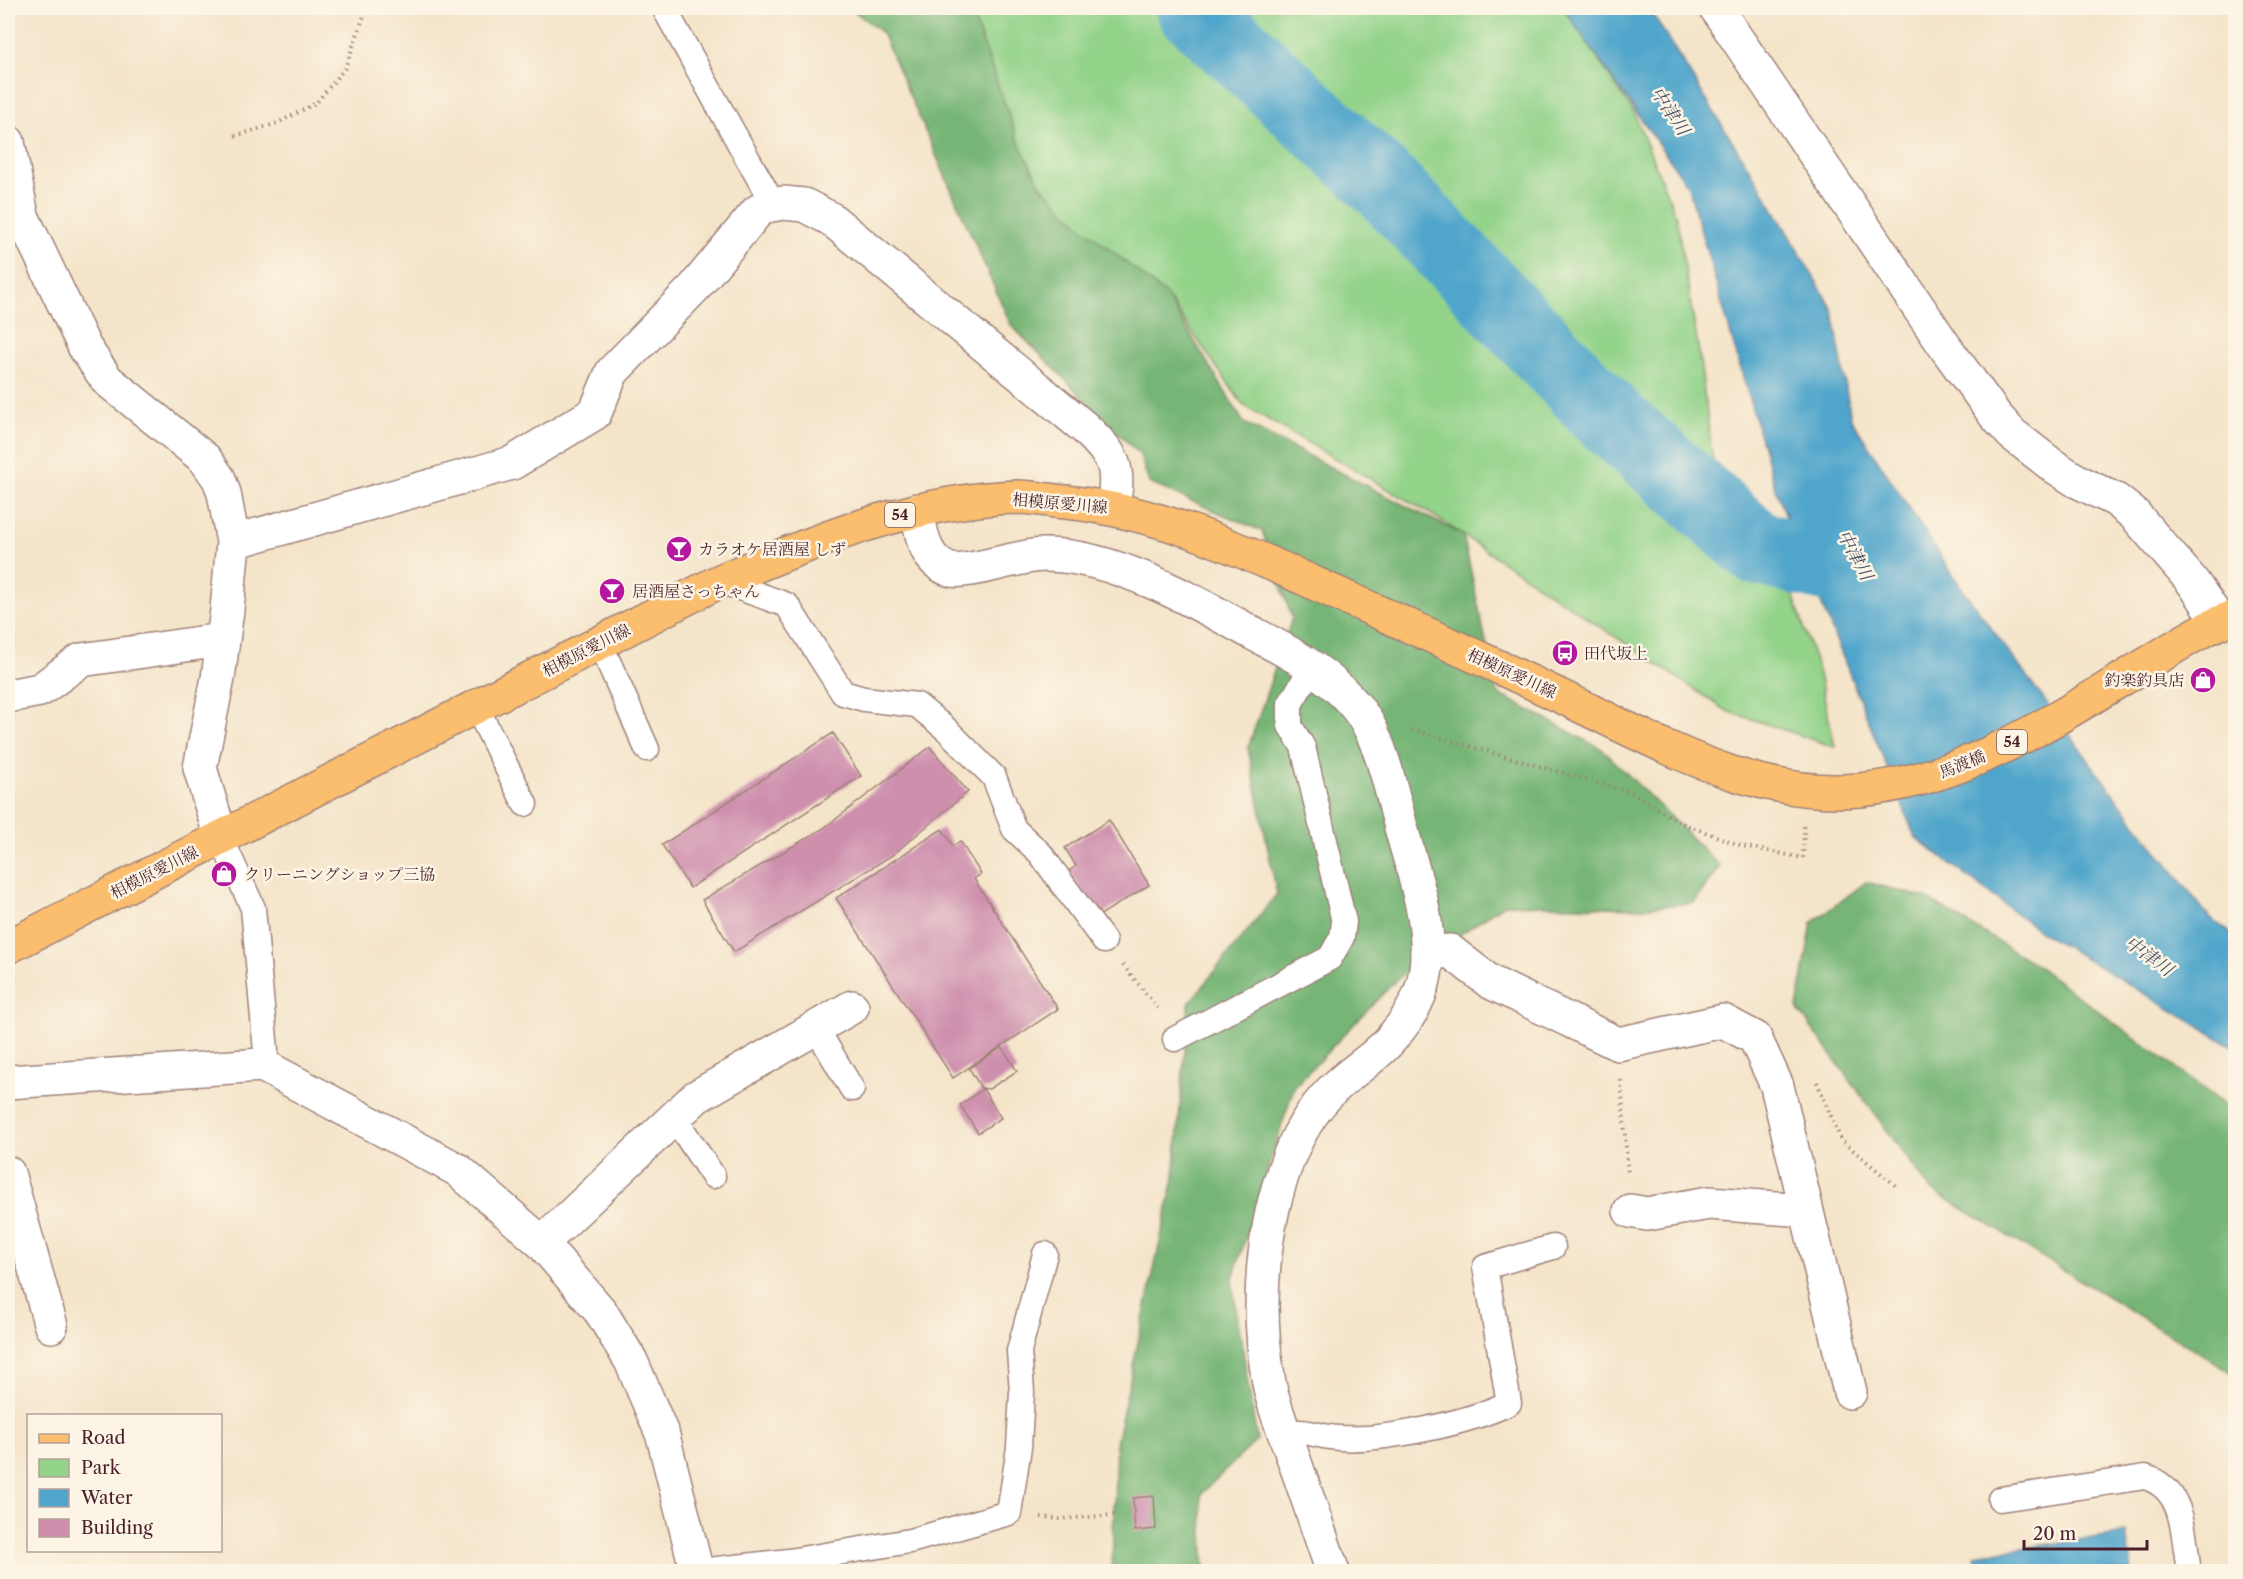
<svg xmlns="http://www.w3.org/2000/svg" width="2243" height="1579" font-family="'Libre Caslon Text','Noto Serif JP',serif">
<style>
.green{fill:#93d38a;stroke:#6e795a;stroke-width:1.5}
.forest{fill:#76b576;stroke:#606a50;stroke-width:1.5}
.water{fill:#4fa5cb;stroke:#4c627b;stroke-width:1.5}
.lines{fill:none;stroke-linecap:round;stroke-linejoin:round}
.river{stroke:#4fa5cb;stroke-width:74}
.building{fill:#ce8fad}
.service-casing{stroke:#9f827a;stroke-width:27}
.minor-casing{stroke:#9f827a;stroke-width:36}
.tertiary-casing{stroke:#9f827a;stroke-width:36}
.primary-casing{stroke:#9f827a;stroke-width:36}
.path{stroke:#9f827a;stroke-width:4;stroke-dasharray:1.5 4.5;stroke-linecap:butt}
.service{stroke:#fff;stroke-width:24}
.minor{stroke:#fff;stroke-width:33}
.tertiary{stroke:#fff;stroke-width:33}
.primary{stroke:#fbbd6e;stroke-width:33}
.labels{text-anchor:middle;stroke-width:5;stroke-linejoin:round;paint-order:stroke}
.shield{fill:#fcf5e5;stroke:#7f5f63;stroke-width:1.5}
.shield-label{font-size:15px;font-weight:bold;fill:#4a1f2b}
.street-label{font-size:16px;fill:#4a1f2b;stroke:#fcf5e5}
.poi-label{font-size:16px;fill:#4a1f2b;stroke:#fcf5e5;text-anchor:start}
.water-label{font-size:18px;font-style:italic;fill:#4c556b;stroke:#fcf5e5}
</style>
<rect width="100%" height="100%" fill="#fcf5e5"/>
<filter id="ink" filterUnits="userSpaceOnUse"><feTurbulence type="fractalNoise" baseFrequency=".0167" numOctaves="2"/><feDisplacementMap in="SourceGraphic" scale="12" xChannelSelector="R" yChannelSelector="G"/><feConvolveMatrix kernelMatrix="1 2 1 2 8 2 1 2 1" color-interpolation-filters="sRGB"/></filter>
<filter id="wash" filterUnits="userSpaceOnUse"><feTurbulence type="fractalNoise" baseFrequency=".008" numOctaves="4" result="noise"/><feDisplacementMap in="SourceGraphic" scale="24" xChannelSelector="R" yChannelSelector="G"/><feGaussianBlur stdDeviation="1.35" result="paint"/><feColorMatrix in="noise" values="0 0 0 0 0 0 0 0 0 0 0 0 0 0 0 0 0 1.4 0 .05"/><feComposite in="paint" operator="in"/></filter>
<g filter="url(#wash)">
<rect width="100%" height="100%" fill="#f4e4c9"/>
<path class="green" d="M970 8H1168L1325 148 1477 311 1577 408 1702 511 1792 591 1819 674 1835 747 1727 711 1431 514 1243 405 1167 296 1090 236 1041 186 1019 143Z
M1244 8H1564L1634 113 1676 216 1698 346 1713 461 1603 383 1510 290 1359 114Z"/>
<path class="forest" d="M850 8H970L1019 143 1041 186 1079 224 1167 296 1244 423 1463 535 1497 693 1602 749 1720 866 1694 903 1637 908 1504 904 1398 978 1294 1087 1232 1281 1257 1440 1201 1494 1205 1571H1112L1116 1443 1174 1178 1189 1003 1277 894 1248 748 1292 618 1262 531 1149 483 1140 455 1011 325 882 33Z
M1866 882 1926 898 2032 962 2235 1112V1374L1930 1189 1797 1008 1812 923Z"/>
<path class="water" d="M1563 8H1649L1760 186 1833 310 1851 419 1958 583 2126 811 2210 918 2235 936V1048L2041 932 1915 837 1775 488 1688 186Z
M2126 1533 2132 1571H1978L1975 1555Z"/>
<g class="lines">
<path class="river" d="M1193 8 1387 187 1609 418 1758 548 1866 575"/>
</g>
<g id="blocks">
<path class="building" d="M833 733 861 776 690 888 662 845Z
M930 747 968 792 891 856 734 952 702 900 824 828Z
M1109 820 1149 885 1097 917 1069 871 1076 866 1065 848Z
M942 829 953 846 960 841 981 874 974 879 1058 1009 953 1078 836 898Z
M1002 1047 1017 1071 989 1089 981 1088 969 1068Z
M983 1089 1001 1118 978 1133 960 1105Z
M1154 1496 1156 1529 1135 1531 1133 1498Z"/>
</g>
</g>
<g filter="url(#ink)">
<use href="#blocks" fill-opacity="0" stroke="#9f827a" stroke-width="1.5"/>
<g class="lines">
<defs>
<path id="service" d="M664 8 773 204
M720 581 787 605 843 693 864 699 917 705 946 729 994 777 1014 829 1040 853 1104 941
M600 643 647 749
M476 706 525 804
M221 838 253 908 266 1051 262 1065
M816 1028 852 1089
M1175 1039 1330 958 1342 937 1344 922 1303 747 1290 726V704L1312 667
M674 1117 713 1176
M1285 1433C1310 1429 1316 1437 1339 1438 1385 1441 1468 1423 1509 1403L1485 1267 1553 1247
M2000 1499 2145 1477C2186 1489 2183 1536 2189 1572
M690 1572 789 1561 910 1541 1009 1513 1019 1447 1022 1392 1019 1351 1045 1254"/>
<path id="minor" d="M1716 8 1946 348 1995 415 2012 434 2052 465 2077 481 2116 500 2135 515 2192 581 2220 622
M8 142 22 216 85 348 107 380 205 459 219 479 224 493 233 542 227 610 218 678 200 768 221 838
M233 542 512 463 595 413 612 372 694 288 757 212 766 206 783 203 804 205 831 219 1085 428C1115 457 1120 466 1113 507
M8 696 40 690 81 660 221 640
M1427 953 1450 951 1490 982 1618 1044 1723 1021 1755 1038 1777 1086 1850 1392
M8 1082 262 1065 458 1170 542 1243 601 1312 631 1361 663 1436 697 1572
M8 1173 51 1326
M1630 1211 1647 1214 1709 1203 1805 1210
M542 1243 696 1097 852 1007"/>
<path id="tertiary" d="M917 510C921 532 924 562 951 570 968 574 1020 555 1044 555 1112 554 1198 603 1256 635 1275 645 1295 655 1313 668 1336 684 1360 706 1372 732 1386 763 1393 798 1402 831 1414 876 1434 927 1425 975 1421 998 1407 1021 1391 1039 1377 1056 1358 1067 1341 1082 1316 1103 1300 1129 1288 1159 1262 1227 1256 1305 1268 1377 1272 1403 1283 1429 1292 1454 1306 1493 1319 1532 1333 1572"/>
<path id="primary" d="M8 947 720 581C814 541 913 500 1017 497 1033 497 1050 501 1066 502 1167 513 1245 552 1336 593 1421 631 1505 669 1589 710 1674 751 1762 799 1860 790 1965 780 2054 720 2142 667 2172 649 2202 628 2236 616"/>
</defs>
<use href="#service" class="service-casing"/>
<use href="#minor" class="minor-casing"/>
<use href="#tertiary" class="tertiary-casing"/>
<use href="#primary" class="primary-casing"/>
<path class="path" d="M235 136 278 123 316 103 345 68 367 8
M1412 730 1633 793 1679 822 1742 846 1803 858 1804 826
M1123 965 1160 1011
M1621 1080 1628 1175
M1817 1082 1841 1140 1896 1186
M1041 1517 1060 1519 1115 1515"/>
<use href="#service" class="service"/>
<use href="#minor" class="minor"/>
<use href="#tertiary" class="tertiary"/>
<use href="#primary" class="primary"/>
</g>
</g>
<defs>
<symbol id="bar-disc" viewBox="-11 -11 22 22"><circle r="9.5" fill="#b5179e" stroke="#fcf5e5"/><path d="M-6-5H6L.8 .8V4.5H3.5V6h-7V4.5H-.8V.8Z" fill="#fff"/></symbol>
<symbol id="bus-disc" viewBox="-11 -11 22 22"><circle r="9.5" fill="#b5179e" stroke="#fcf5e5"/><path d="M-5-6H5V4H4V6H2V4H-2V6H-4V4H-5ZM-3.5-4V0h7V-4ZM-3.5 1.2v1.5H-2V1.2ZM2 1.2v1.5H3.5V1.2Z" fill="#fff"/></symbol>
<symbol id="shop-disc" viewBox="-11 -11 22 22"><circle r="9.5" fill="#b5179e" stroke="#fcf5e5"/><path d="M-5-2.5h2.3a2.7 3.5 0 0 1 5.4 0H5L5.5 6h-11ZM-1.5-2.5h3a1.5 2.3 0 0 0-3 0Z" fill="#fff"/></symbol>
</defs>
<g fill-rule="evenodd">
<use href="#bar-disc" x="664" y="534" width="30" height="30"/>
<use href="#bar-disc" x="597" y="576" width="30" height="30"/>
<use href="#bus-disc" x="1550" y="638" width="30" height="30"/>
<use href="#shop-disc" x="2188" y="665" width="30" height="30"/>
<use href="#shop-disc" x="209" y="859" width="30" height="30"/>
</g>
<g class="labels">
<g class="shield">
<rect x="885" y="503" width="30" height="24" rx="4.5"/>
<rect x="1997" y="730" width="30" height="24" rx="4.5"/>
</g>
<g class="shield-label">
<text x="900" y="520">54</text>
<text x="2012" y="747">54</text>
</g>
<g class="street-label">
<text transform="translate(1060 503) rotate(5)" y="6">相模原愛川線</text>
<text transform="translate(586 650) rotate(-27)" y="6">相模原愛川線</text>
<text transform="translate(1512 673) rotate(25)" y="6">相模原愛川線</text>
<text transform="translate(1962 764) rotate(-22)" y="6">馬渡橋</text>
<text transform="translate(154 872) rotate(-27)" y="6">相模原愛川線</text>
</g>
<g class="poi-label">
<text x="698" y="555">カラオケ居酒屋 しず</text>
<text x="632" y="597">居酒屋さっちゃん</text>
<text x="1584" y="659">田代坂上</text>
<text x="2184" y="686" text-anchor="end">釣楽釣具店</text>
<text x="244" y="880">クリーニングショップ三協</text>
</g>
<g class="water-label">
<text transform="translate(1670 111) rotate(56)" y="6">中津川</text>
<text transform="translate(1855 555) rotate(62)" y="6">中津川</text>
<text transform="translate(2149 956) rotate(36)" y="6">中津川</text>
</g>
</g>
<rect width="2243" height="1579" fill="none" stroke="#fcf5e5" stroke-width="30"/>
<rect x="27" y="1414" width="195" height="138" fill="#fcf5e5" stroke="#b59f9b" stroke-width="1.5"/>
<rect x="39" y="1434" width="30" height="9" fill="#fbbd6e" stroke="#b59f9b" stroke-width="1.5"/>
<text x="81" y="1444" font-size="18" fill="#4a1f2b">Road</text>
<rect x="39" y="1459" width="30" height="18" fill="#93d38a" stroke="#b59f9b" stroke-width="1.5"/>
<text x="81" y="1474" font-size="18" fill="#4a1f2b">Park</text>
<rect x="39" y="1489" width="30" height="18" fill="#4fa5cb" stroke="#b59f9b" stroke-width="1.5"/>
<text x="81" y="1504" font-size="18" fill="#4a1f2b">Water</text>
<rect x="39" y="1519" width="30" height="18" fill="#ce8fad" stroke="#b59f9b" stroke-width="1.5"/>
<text x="81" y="1534" font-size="18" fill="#4a1f2b">Building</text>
<path d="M2024 1540v9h123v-9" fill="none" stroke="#4a1f2b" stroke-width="3"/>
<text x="2033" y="1540" font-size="18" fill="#4a1f2b" stroke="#fcf5e5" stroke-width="4.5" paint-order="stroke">20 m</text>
</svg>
